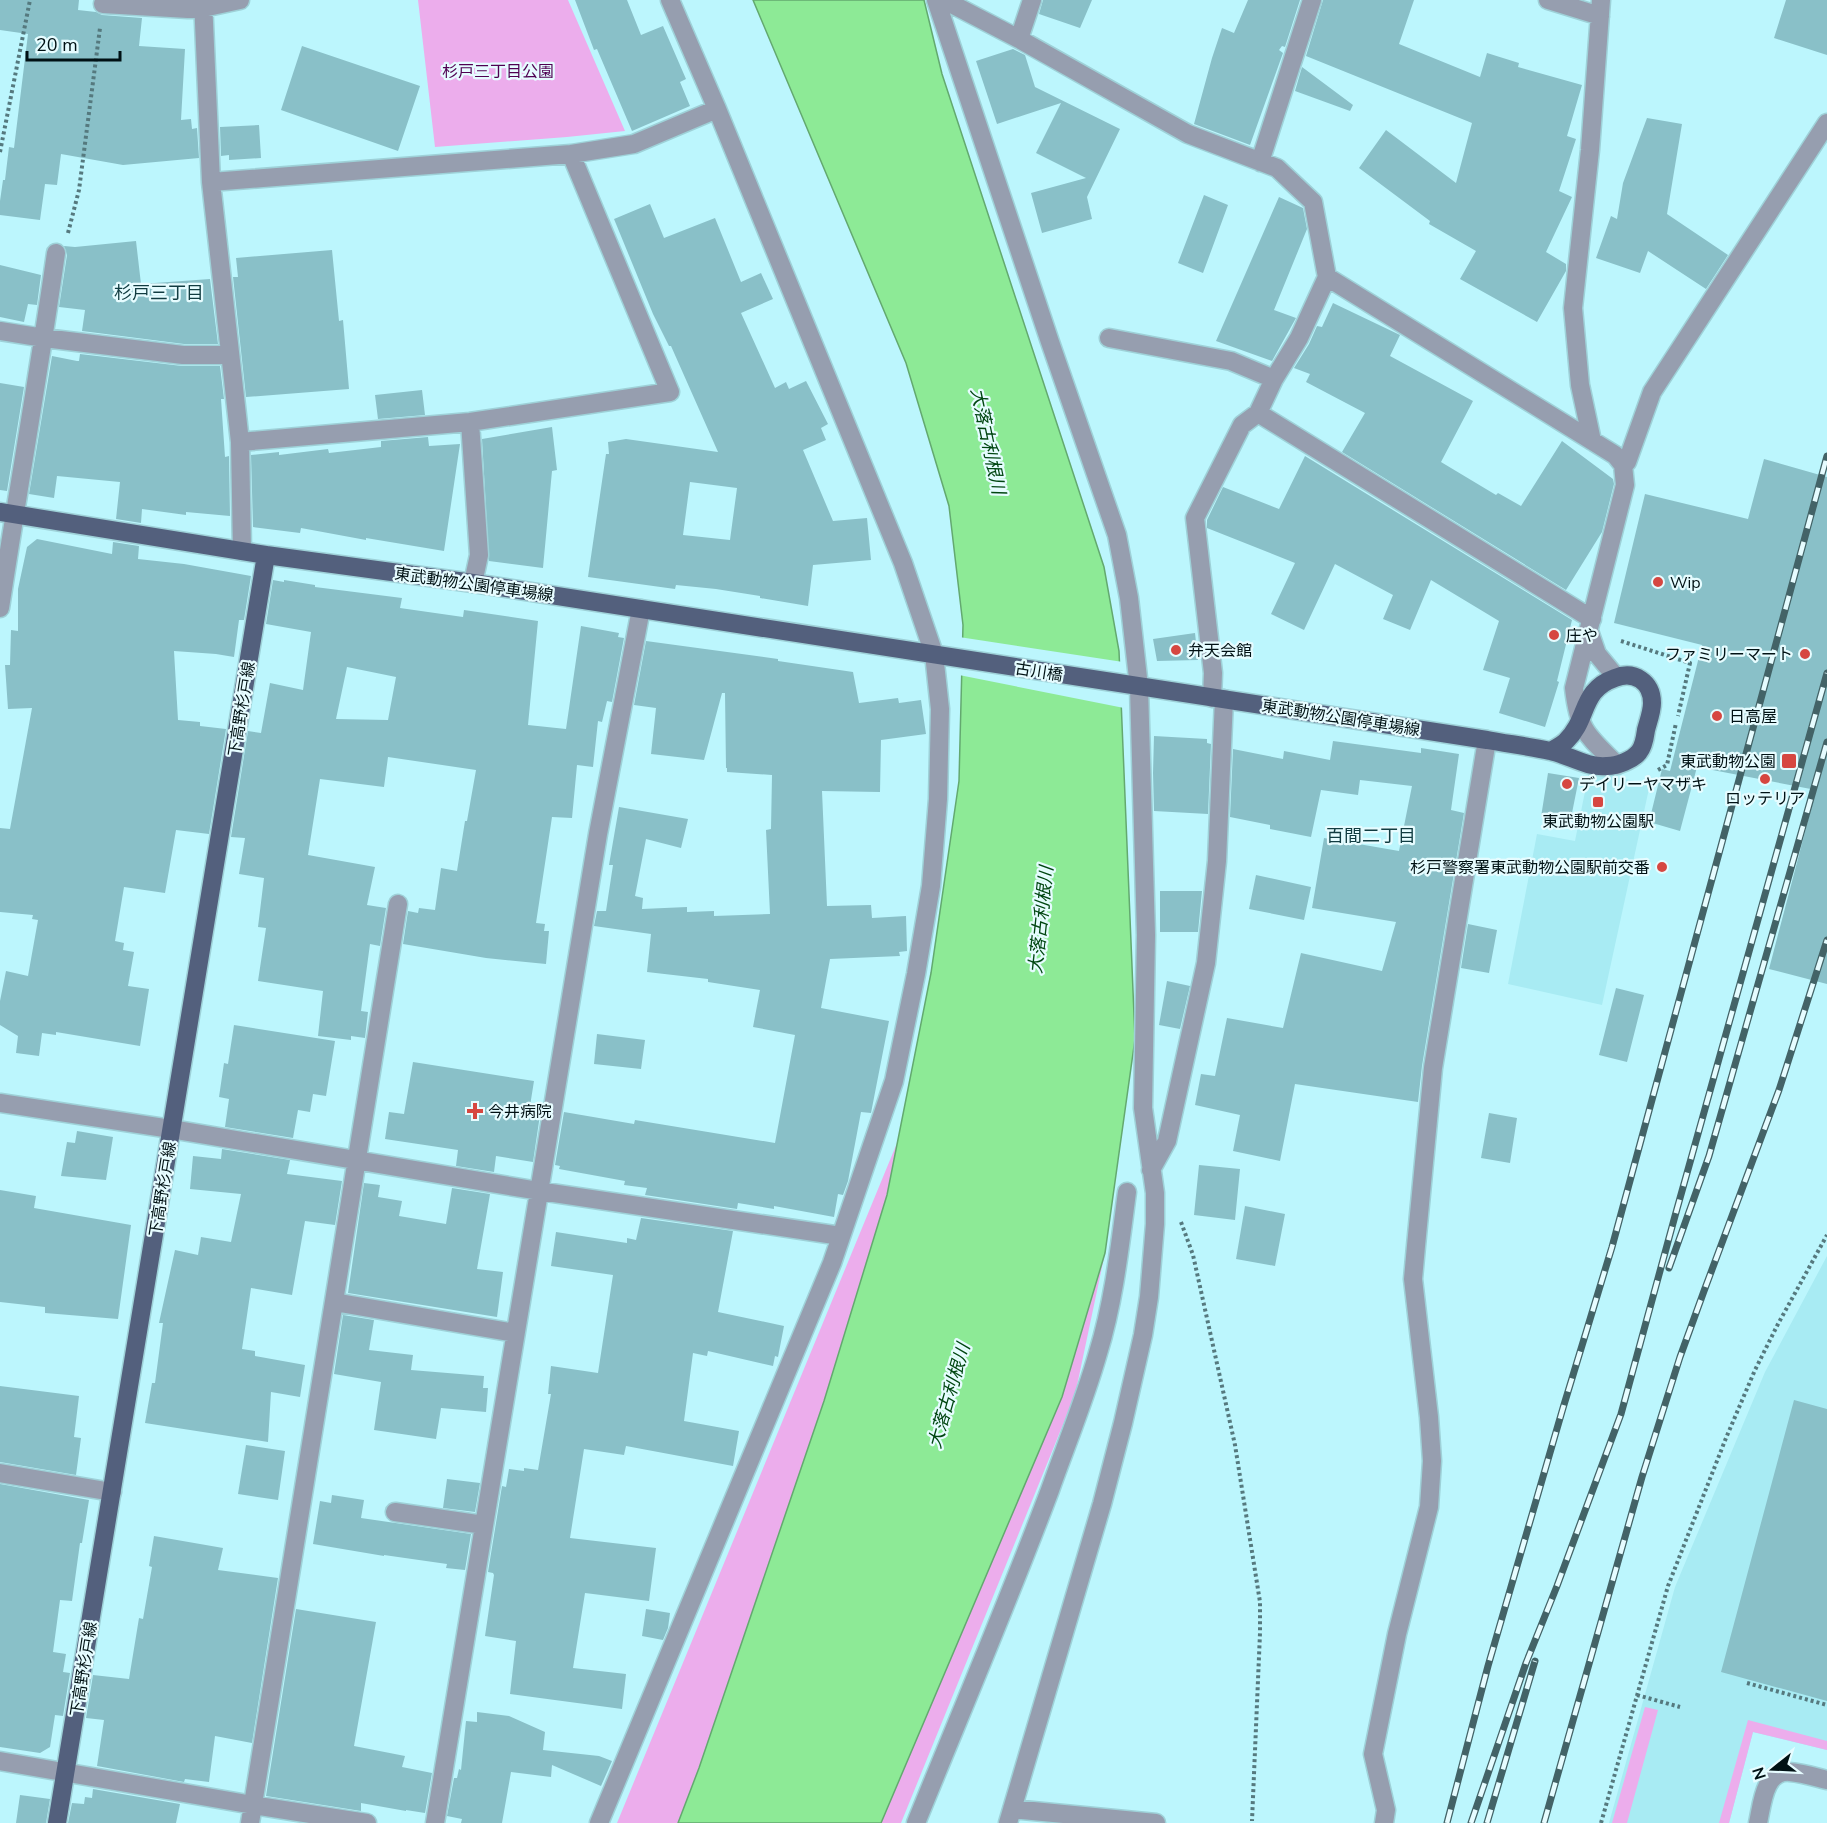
<svg xmlns="http://www.w3.org/2000/svg" width="1827" height="1823" font-family="'Nunito Sans','Noto Sans JP',sans-serif">
<style>
.built{fill:#a8ebf3}
.green{fill:#ecadec}
.water{fill:#8dea96;stroke:#63a96f;stroke-width:1.5}
.pier{fill:#bcf6fd}
.building{fill:#89c0c8;fill-rule:evenodd}
.lines{fill:none;stroke-linecap:round;stroke-linejoin:round}
.minor-casing{stroke:#9ed1d8;stroke-width:21}
.major-casing{stroke:#9ed1d8;stroke-width:21}
.path{stroke:#55797e;stroke-width:4;stroke-dasharray:3 3;stroke-linecap:butt}
.minor{stroke:#969eaf;stroke-width:18}
.major{stroke:#53607d;stroke-width:18}
.rail-casing{stroke:#436367;stroke-width:7}
.rail{stroke:#e6fcff;stroke-width:4.5;stroke-dasharray:14;stroke-linecap:butt}
.poi-dot{fill:#d64741;stroke:#e6fcff;stroke-width:2}
.labels{text-anchor:middle;stroke-width:4.5;stroke-linejoin:round;paint-order:stroke}
.park-label{font-size:16px;fill:#4f0052;stroke:#e6fcff}
.poi-label{font-size:16px;fill:#001114;stroke:#e6fcff;text-anchor:start}
.street-label{font-size:16px;fill:#001114;stroke:#e6fcff}
.neighbourhood-label{font-size:18px;fill:#113c41;stroke:#e6fcff}
.water-label{font-size:18px;font-style:italic;fill:#004611;stroke:#e6fcff}
</style>
<rect width="100%" height="100%" fill="#bcf6fd"/>
<path class="built" d="M1589 772 1650 784 1602 1005 1508 984 1537 834 1575 841Z
M1827 1256V1750L1753 1732 1729 1823H1609L1675 1587 1765 1372Z"/>
<path class="green" d="M418 0H568L625 131 567 137 435 147Z
M897 1143 887 1195 824 1401 699 1768 678 1823H617Z
M1105 1253 1075 1395 901 1823H881L1062 1397Z
M1645 1707 1658 1710 1627 1823H1612Z
M1748 1720 1827 1741V1750L1753 1732 1729 1823H1719Z"/>
<path class="water" d="M753 0H924L942 74 1104 567 1119 651 1135 1039 1105 1253 1062 1397 881 1823H678L699 1768 824 1401 887 1195 931 973 959 781 963 625 949 506 906 363Z"/>
<path class="pier" d="M959 637 1123 662 1124 708 959 675Z"/>
<path class="building" d="M0 0H79L78 10 96 12 102 15 142 18 139 46 185 49 181 120 191 119 192 129 197 128 199 158 123 165 61 154 57 185 45 184 40 220 0 215V201L3 180H5L9 147 14 148 28 34 0 30Z
M575 0H627L641 35 663 26 686 79 680 82 690 106 632 131 597 49 594 50Z
M1043 0H1092L1080 28 1039 14Z
M1248 0H1300L1285 47 1282 46 1279 50 1283 53 1250 145 1194 124 1212 58 1222 28 1234 33Z
M1323 0H1414L1399 44 1480 77 1487 53 1519 63 1518 67 1582 85 1567 136 1576 139 1559 191 1572 197 1546 252 1566 264V271L1537 322 1460 279 1476 251 1429 224 1430 221 1359 168 1386 130 1456 183 1472 123 1306 56Z
M1786 0H1827V55L1774 38Z
M302 46 420 86 398 151 281 110Z
M1013 49 1025 55 1035 87 1120 129 1087 197 1092 219 1042 233 1031 193 1086 178 1036 153 1061 103 997 124 976 61Z
M1302 67 1353 105 1350 111 1295 91Z
M1647 118 1682 124 1667 214 1728 255 1706 289 1648 251 1640 273 1596 258 1611 216 1617 219 1623 183Z
M259 125 261 158 229 160V155L221 156 220 127Z
M1204 195 1228 205 1203 273 1178 263Z
M1279 197 1303 208 1307 229 1274 310 1296 318 1272 361 1216 341Z
M650 204 664 238 715 218 741 282 761 273 773 299 741 313 775 388 786 382 789 389 806 381 828 424 821 428 826 440 803 450 833 521 867 518 871 560 813 565 808 606 760 598V596L716 589 676 585 675 589 588 577 606 454H609L608 442 626 439 718 452 671 346H669L653 314 614 219ZM690 482 737 488 730 540 683 535Z
M136 241 141 284 210 279 218 344H184L82 331 85 310 59 307 67 255 64 246 75 247Z
M332 250 339 321 343 320 349 389 246 397 233 277H238L236 258Z
M0 265 41 275 37 305 28 304 24 322 0 317Z
M1333 303 1400 335 1390 356 1473 401 1441 462 1496 495 1498 493 1521 506 1562 441 1613 479 1614 484 1602 532 1566 590 1342 452 1365 413 1306 382 1310 374 1294 368 1309 344 1317 326 1322 327Z
M80 354 182 366H220L224 399H221L225 457 229 456 230 516 186 512V515L142 509 141 523 116 519 120 482 57 476 54 498 29 494 52 356 77 361H79Z
M0 383 24 387 7 491 0 490Z
M422 390 425 415 378 419 375 395Z
M552 427 557 470 552 471 543 568 489 561 482 439Z
M428 437 429 446 460 444 444 551 366 538V540L301 528 300 533 253 527 251 455 279 452V455L328 449 329 453 381 447V441Z
M1305 456 1572 620 1557 681 1559 682 1545 727 1499 713 1510 678 1483 670 1499 621 1431 580 1410 630 1383 619 1393 595 1335 564 1304 630 1271 614 1295 563 1207 528V520L1223 487 1279 509Z
M1764 459 1827 477V984L1769 969 1816 790 1697 767 1680 831 1649 822 1662 769 1670 771 1702 645 1614 623 1645 494 1748 519Z
M37 539 112 554 113 542 139 546 138 559 184 564 251 576 244 620H239L234 657 216 654 174 651 178 720 200 722V726L226 729 209 834 176 830 165 893 124 887 115 941 124 943 123 950 134 952 128 986 149 989 140 1046 56 1032V1035L42 1033 39 1056 16 1053 18 1036 0 1025V1001L6 971 28 976 38 920 32 919 33 915 0 912V828L10 829 32 708 8 709 5 665H10L11 630 18 631V589L27 547Z
M273 580 284 582V580L315 585V587L402 598 400 608 463 617 464 610 538 621 528 725 566 729 581 626 619 633 618 637 624 638 612 702 607 701 602 722 598 721 593 767 577 765 572 818 552 817 536 923 545 924 544 931H549L546 964 486 958 403 944 408 911 418 913 419 908 435 910 441 868 457 871 465 821H467L476 770 388 757 384 787 320 779 308 855 375 867 367 905 386 908 380 946 370 944 361 1011 368 1012 365 1038 351 1036V1040L318 1036 323 991 258 981 266 928 258 927 264 878 239 874 245 838 231 837 248 731 261 733 270 683 303 690 311 632 266 624ZM347 667 396 677 388 720 336 719Z
M1195 633 1198 660 1157 661 1153 639Z
M646 641 778 659V661L853 672 859 703 898 698 899 703 921 700 926 734 881 740 880 792 822 791 827 906 871 905 872 918 906 916 907 951 899 952 900 956 830 959 821 1008 889 1021 871 1113 861 1112 848 1181 843 1195 838 1194 834 1217 774 1206V1209L738 1203 737 1209 645 1195 647 1188 624 1185 625 1181 559 1169 560 1166 555 1165 564 1112 634 1124 635 1120 775 1143 795 1035 753 1027 760 990 708 982V979L647 972 651 934 594 926 597 911H606L613 865H609L619 807 688 819 681 848 646 839 635 896 643 898 642 909 687 907V912L714 911V916L770 914 766 830 771 829 772 775 727 772V768H726L725 693H722L704 760 651 754 656 708 634 705Z
M1154 736 1207 739V743L1211 744 1208 814 1154 811 1153 773Z
M1333 741 1421 753V748L1459 754 1451 810 1464 813 1422 1066 1418 1102 1295 1084 1280 1161 1233 1151 1240 1115 1195 1105 1201 1074 1215 1076 1227 1018 1283 1028 1301 953 1382 971 1396 922 1312 908 1324 838 1399 851 1412 786 1360 780 1358 795 1321 790 1311 837 1270 829V825L1230 817 1233 749 1283 759 1284 751 1330 760Z
M1548 773 1579 778 1570 823 1541 817Z
M1256 875 1311 887 1304 920 1249 909Z
M1160 891H1202L1198 932H1160Z
M1468 924 1497 930 1489 973 1461 968Z
M1167 981 1190 986 1180 1029 1159 1025Z
M1616 988 1644 995 1627 1062 1599 1055Z
M234 1025 335 1041 326 1096 313 1094 310 1112 298 1110 293 1138 225 1127 229 1099 219 1097 224 1063 228 1064Z
M597 1034 645 1040 641 1069 594 1064Z
M413 1062 534 1081 530 1106 541 1108 533 1162 496 1156 494 1172 456 1166 458 1150 385 1139 389 1112 404 1114Z
M1489 1113 1517 1118 1510 1163 1481 1158Z
M77 1131 113 1137 106 1180 61 1176 67 1142 75 1143Z
M222 1149 290 1160 287 1174 342 1181 335 1225 305 1221 292 1295 251 1288 242 1349 255 1351V1356L305 1365 300 1397 271 1392 268 1442 145 1423 152 1383H155L163 1323H159L175 1250 198 1255 201 1237 231 1242 241 1194 190 1189 193 1156 221 1159Z
M1199 1165 1240 1169 1235 1220 1194 1215Z
M364 1183 380 1185 378 1197 402 1201 399 1216 446 1224 452 1188 490 1194 477 1269 503 1272 497 1317 348 1293Z
M0 1190 36 1196 34 1208 131 1225 118 1319 45 1313V1307L0 1302Z
M1245 1206 1285 1214 1275 1266 1236 1259Z
M641 1218 733 1231 718 1312 784 1326 778 1357 775 1356 773 1366 708 1351 707 1356 693 1353 684 1421 739 1431 733 1466 626 1446 624 1455 584 1449 570 1538 656 1548 649 1601 585 1593 573 1668 626 1674 622 1709 510 1694 516 1641 485 1636 494 1575 493 1573 488 1572 502 1486 506 1487 509 1469 524 1471V1468L538 1470 551 1394H548L551 1366 598 1373 613 1275 551 1266 556 1232 627 1243V1238L636 1240Z
M343 1315 374 1320 369 1350 413 1355 411 1370 484 1376 483 1388H488L486 1412 441 1408 436 1439 374 1430 381 1382 334 1374Z
M0 1386 79 1396 74 1437 81 1438 76 1475 0 1462Z
M1794 1400 1827 1409V1701L1721 1672Z
M246 1445 285 1451 278 1500 238 1494Z
M447 1479 480 1483 475 1512 443 1508Z
M0 1484 89 1500 82 1543H80L72 1601 60 1600 53 1652 66 1654 63 1672 70 1673 63 1716 55 1715 50 1747 40 1753 0 1747Z
M332 1495 364 1500 361 1518 471 1534 465 1570 446 1568 447 1564 384 1555V1556L313 1544 320 1501 331 1503Z
M154 1536 223 1548 218 1570 278 1578 252 1743 215 1736 209 1782 185 1779 184 1782 97 1766 104 1720 86 1718 93 1675 129 1679 139 1618 143 1619 152 1567 149 1566Z
M296 1609 376 1622 354 1746 405 1756 402 1767 432 1773 425 1813 406 1810V1811L361 1803V1811L266 1796Z
M646 1609 670 1613 668 1628 663 1640 642 1636Z
M477 1712 509 1716 545 1732 543 1750 599 1756 612 1761 601 1786 552 1765 551 1777 511 1772 502 1823H461L462 1819 447 1816 454 1778H457L459 1769 461 1770 466 1721 477 1722Z
M93 1789 180 1804 176 1823H68L72 1803 84 1804 85 1797 92 1798Z
M20 1795 50 1799 46 1823H16Z"/>
<g class="lines">
<defs>
<path id="minor" d="M203 0 211 182 240 442 242 551
M936 0 1050 342 1117 535 1129 598 1139 687 1146 935 1143 1108 1155 1193V1224L1149 1297 1143 1335 1123 1423 1102 1504 1008 1823
M944 0 1019 39 1188 134 1277 168 1313 202 1327 277 1615 455 1623 465 1625 485 1574 688C1579 732 1587 735 1617 765
M1548 0 1600 16
M103 4 188 9 203 8 240 0
M1019 39 1032 0
M1260 162 1312 0
M211 182 571 154 634 144 717 109
M0 331 44 338 183 355H230
M1109 338 1231 361 1274 379
M1258 413 1592 619
M470 422 479 555 473 583
M1592 441 1580 385 1573 308 1590 150 1601 0
M240 442 470 422 670 392 571 154
M1623 465 1627 462 1652 392 1827 123
M0 608C18 490 39 372 56 253
M1589 631 1597 654 1616 677
M1212 698 1213 673 1195 518 1242 425 1258 413 1274 379 1299 338 1327 277
M0 1103 171 1129 539 1191 841 1236
M1151 1170 1167 1141 1206 963 1217 861 1224 699
M334 1302 515 1333
M0 1473 112 1492
M395 1512 484 1525
M0 1761 253 1805 367 1823
M1012 1809 1156 1823
M250 1823 398 904
M435 1823 598 834 641 609
M599 1823 832 1263 894 1081 916 974 931 886 938 799 940 709 934 654 903 563 717 109 670 0
M916 1823C961 1712 1008 1602 1050 1490 1066 1445 1085 1399 1098 1353 1114 1301 1120 1245 1127 1192
M1384 1823 1386 1810 1373 1754 1397 1634 1429 1507 1432 1461 1429 1417 1413 1279 1416 1246 1433 1068 1487 740
M1758 1823C1762 1805 1764 1769 1790 1772 1802 1773 1815 1777 1827 1780"/>
<path id="major" d="M0 512 266 555 473 583 1487 740C1508 744 1529 746 1550 751 1569 755 1587 768 1607 766 1617 766 1633 760 1639 752 1644 746 1645 737 1646 730 1648 722 1652 712 1652 703 1652 682 1634 670 1615 678 1580 690 1589 719 1566 741 1562 745 1556 748 1551 751
M57 1823 266 555"/>
</defs>
<use href="#minor" class="minor-casing"/>
<use href="#major" class="major-casing"/>
<path class="path" d="M0 152 30 0
M68 233 79 190 100 28
M1621 641 1690 663 1678 716
M1658 770 1667 765 1676 723
M1181 1222 1193 1255 1235 1445 1260 1602V1633L1252 1821
M1747 1683 1827 1705
M1637 1695 1680 1707
M1601 1823 1668 1586 1726 1438 1755 1370 1778 1324 1827 1235"/>
<use href="#minor" class="minor"/>
<use href="#major" class="major"/>
<defs>
<path id="rail" d="M1669 1268 1709 1156 1827 742
M1447 1823 1488 1666 1563 1408 1612 1247 1827 456
M1471 1823 1526 1663 1557 1586 1621 1414 1675 1216 1827 673
M1487 1823 1535 1661
M1544 1823 1642 1477 1680 1357 1704 1291 1779 1090 1827 940"/>
</defs>
<use href="#rail" class="rail-casing"/>
<use href="#rail" class="rail"/>
</g>
<g class="poi-dot">
<circle cx="1658" cy="582" r="6"/>
<circle cx="1554" cy="635" r="6"/>
<circle cx="1176" cy="650" r="6"/>
<circle cx="1805" cy="654" r="6"/>
<circle cx="1717" cy="716" r="6"/>
<rect x="1781" y="753" width="16" height="16" rx="3"/>
<circle cx="1765" cy="779" r="6"/>
<circle cx="1567" cy="784" r="6"/>
<rect x="1592" y="796" width="12" height="12" rx="3"/>
<circle cx="1662" cy="867" r="6"/>
<path d="M472 1102h6v6h6v6h-6v6h-6v-6h-6v-6h6z"/>
</g>
<g class="labels">
<g class="park-label">
<text x="498" y="77">杉戸三丁目公園</text>
</g>
<g class="poi-label">
<text x="1670" y="588">Wip</text>
<text x="1566" y="641">庄や</text>
<text x="1188" y="656">弁天会館</text>
<text x="1793" y="660" text-anchor="end">ファミリーマート</text>
<text x="1729" y="722">日高屋</text>
<text x="1776" y="767" text-anchor="end">東武動物公園</text>
<text x="1579" y="790">デイリーヤマザキ</text>
<text x="1765" y="804" text-anchor="middle">ロッテリア</text>
<text x="1598" y="827" text-anchor="middle">東武動物公園駅</text>
<text x="1650" y="873" text-anchor="end">杉戸警察署東武動物公園駅前交番</text>
<text x="488" y="1117">今井病院</text>
</g>
<g class="street-label">
<text transform="translate(474 584) rotate(8)" y="6">東武動物公園停車場線</text>
<text transform="translate(1039 671) rotate(9)" y="6">古川橋</text>
<text transform="translate(241 709) rotate(-81)" y="6">下高野杉戸線</text>
<text transform="translate(1341 717) rotate(9)" y="6">東武動物公園停車場線</text>
<text transform="translate(162 1189) rotate(-81)" y="6">下高野杉戸線</text>
<text transform="translate(83 1669) rotate(-81)" y="6">下高野杉戸線</text>
</g>
<g class="neighbourhood-label">
<text x="159" y="299">杉戸三丁目</text>
<text x="1371" y="842">百間二丁目</text>
</g>
<g class="water-label">
<text transform="translate(988 441) rotate(78)" y="6">大落古利根川</text>
<text transform="translate(1041 920) rotate(-84)" y="6">大落古利根川</text>
<text transform="translate(949 1396) rotate(-74)" y="6">大落古利根川</text>
</g>
</g>
<g transform="translate(1773 1769) rotate(252)" stroke="#e6fcff" stroke-width="4.5" paint-order="stroke">
<path d="M0-4.5L10 22L0 15L-10 22Z" fill="#001114"/>
<text y="-9" font-size="16" font-weight="bold" text-anchor="middle" fill="#001114">N</text>
</g>
<path d="M27 51v9h93v-9" fill="none" stroke="#001114" stroke-width="3"/>
<text x="36" y="51" font-size="18" fill="#001114" stroke="#e6fcff" stroke-width="4.5" paint-order="stroke">20 m</text>
</svg>
